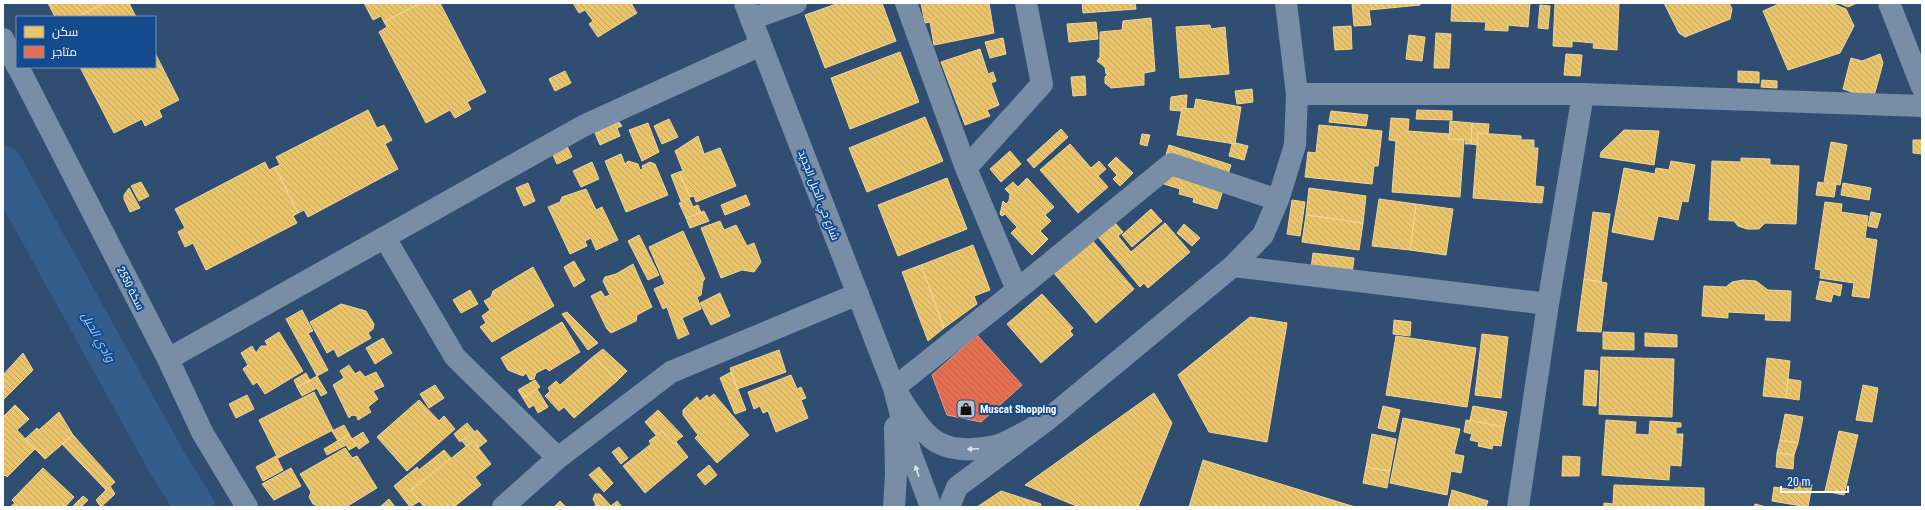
<svg xmlns="http://www.w3.org/2000/svg" width="1925" height="510" font-family="'Roboto Condensed',Cairo,sans-serif">
<style>
.homes{fill:url(#homes-back-hatch);stroke:#f0d697}
.shops{fill:url(#shops-back-hatch);stroke:#ee9a85}
.lines{fill:none;stroke-linecap:round;stroke-linejoin:round}
.river{stroke:#355d8c;stroke-width:40}
.minor{stroke:#778ea6;stroke-width:22}
.tertiary{stroke:#778ea6;stroke-width:22}
.oneway{fill:#dde3e9}
.labels{text-anchor:middle;stroke-width:4;stroke-linejoin:round;paint-order:stroke}
.street-label{font-size:11px;fill:#fff;stroke:#144b8e}
.poi-label{font-size:11px;font-weight:bold;fill:#fff;stroke:#144b8e;text-anchor:start}
.water-label{font-size:12px;font-style:italic;fill:#aacff8;stroke:#144b8e}
</style>
<defs>
<pattern id="homes-back-hatch" width="6" height="6" patternUnits="userSpaceOnUse"><rect width="6" height="6" fill="#e9c46a"/><path d="M-1 5l2 2M0 0l6 6M5-1l2 2" fill="none" stroke="#c2a662"/></pattern>
<pattern id="shops-back-hatch" width="6" height="6" patternUnits="userSpaceOnUse"><rect width="6" height="6" fill="#e76f51"/><path d="M-1 5l2 2M0 0l6 6M5-1l2 2" fill="none" stroke="#b86450"/></pattern>
</defs>
<rect width="100%" height="100%" fill="#304e72"/>
<path class="homes" d="M48 3H105L77 17H55Z
M105 3H129L136 17H77Z
M364 3H421L384 22 381 16 373 20Z
M421 3H440L486 92 467 102 471 109 455 118 450 110 426 123 379 32 387 27 384 22Z
M573 3H631L637 13 598 37 589 24 593 21 585 10 579 13Z
M839 3H882L896 41 825 68 805 15Z
M921 3H989L994 33 934 45 930 22 925 23Z
M1082 3H1135L1136 9 1083 13Z
M1352 3H1420V5L1369 10 1371 25 1354 26Z
M1452 3H1530L1528 27 1508 25V31L1485 30 1486 22 1451 21Z
M1555 3H1619L1617 50 1593 48 1594 43 1572 41V47L1553 46Z
M1664 3H1729L1732 9 1730 19 1685 37 1679 33Z
M1781 3H1831L1846 9 1854 26 1840 53 1788 70 1763 11Z
M1839 3H1857L1848 7Z
M1540 5 1550 6 1548 29 1538 28Z
M1151 18 1155 71 1144 73V85L1111 88 1105 83V77L1108 74H1106L1105 67 1097 61 1100 57V32L1122 30 1123 21Z
M1096 22 1098 39 1069 42 1067 24Z
M1210 25 1211 29 1225 27 1229 74 1180 78 1176 27Z
M1351 26 1352 49 1335 50 1333 27Z
M1436 33 1451 34 1449 68H1434Z
M1409 35 1425 37 1422 61 1406 59Z
M1003 38 1006 54 990 58 985 42Z
M980 49 988 74 993 72 996 81 991 83 999 105 987 110 990 116 965 125 941 62Z
M900 52 919 102 850 129 831 78Z
M155 53 179 100 159 110 162 117 145 126 142 119 114 133 80 67H155Z
M1566 54 1582 55 1580 76 1564 75Z
M1880 54 1883 63 1874 96 1852 95V92L1843 89 1851 58 1862 61Z
M565 71 571 83 555 91 549 79Z
M1738 71 1759 72V83L1738 82Z
M1085 76 1086 95 1073 96 1071 77Z
M1762 80 1777 81V88L1761 87Z
M1252 89 1253 102 1237 104 1235 91Z
M1185 95H1187L1186 109 1182 108 1181 111 1170 110 1171 97Z
M1196 99 1241 107 1235 144 1177 135 1182 108 1194 109Z
M368 110 377 128 384 125 392 140 385 144 398 169 308 217 304 210 298 213 275 167 280 165 276 157Z
M1417 110 1452 111V120L1416 119Z
M1331 111 1368 115 1366 126 1329 122Z
M925 117 943 161 867 192 849 148Z
M1391 118 1409 119 1408 131 1449 134V139L1464 140 1460 197 1392 192 1396 141 1389 140Z
M669 119 678 137 662 144 654 126Z
M1450 121 1472 123 1471 144H1465L1466 140 1449 139Z
M619 122 622 126 617 128 620 136 600 145 595 133Z
M648 123 659 152 642 161 629 130Z
M1472 123 1489 124 1488 134 1478 133 1477 145 1471 144Z
M1319 125 1382 131 1378 166H1374L1372 184 1305 177 1308 152 1316 153Z
M1061 129 1068 137 1034 168 1027 160Z
M1624 130 1659 131 1654 165 1600 157 1601 152Z
M1478 133 1521 136V140H1534V148H1538L1535 186 1544 187 1542 203 1473 198Z
M1142 134 1150 135 1147 146 1140 144Z
M698 136 704 154 720 148 736 186 696 202 694 196 690 197 679 172 683 171 675 151Z
M1913 140H1922V154L1913 153Z
M1831 142 1847 145 1840 185 1824 182Z
M1236 143 1248 146 1244 160 1229 156 1232 144Z
M1070 144 1091 168 1099 161 1106 169 1098 176 1108 187 1078 213 1040 170Z
M1169 145 1231 165 1217 209 1193 202 1194 198 1179 194 1180 189 1158 182Z
M567 146 572 157 557 164 552 153Z
M1010 151 1021 164 1001 182 990 169Z
M621 154 625 164 628 161 638 164 640 170 643 169 642 166 650 162 655 164 668 195 626 212 605 161Z
M1116 157 1133 173 1120 186 1113 179 1117 175 1108 165Z
M1741 158 1770 159V165L1799 166 1796 224 1765 223 1759 229H1747L1738 226 1734 221 1709 220 1712 161 1741 162Z
M1671 161 1695 165 1688 202 1682 201 1678 220 1658 216 1653 240 1612 232 1624 168 1655 174 1656 168 1669 170Z
M265 162 269 170 275 167 298 213 293 216 297 223 206 270 193 243 185 247 178 232 185 228 175 209Z
M592 162 599 179 581 187 573 171Z
M679 172 690 197 681 201 671 175Z
M947 178 967 229 898 256 878 205Z
M1027 178 1054 207 1045 215 1051 221 1040 231 1048 239 1032 255 1011 233 1017 227 1005 214 1002 216 1000 214 1003 201 1006 204 1009 201 1010 194 1005 189 1013 182 1018 187Z
M141 182 149 196 139 201 131 186Z
M1818 182 1836 185 1834 197 1816 195Z
M528 183 535 201 524 206 516 188Z
M1843 183 1871 188 1869 200 1841 195Z
M129 188 140 208 130 212 124 199V195Z
M1309 188 1366 196 1363 223 1306 215Z
M586 189 596 210 602 207 618 240 596 250 591 238 585 241 587 246 570 254 548 207 560 202 562 197Z
M746 195 750 205 725 215 721 205Z
M689 198 693 207 698 205 701 213 686 218 679 203Z
M1379 199 1416 204 1410 250 1372 246Z
M1292 200 1305 202 1300 236 1287 234Z
M1825 202 1842 204 1841 212 1868 216 1865 238 1877 240 1869 298 1852 296 1854 283 1820 278 1821 270 1815 269Z
M1416 204 1453 209 1446 255 1410 250Z
M1151 209 1162 221 1132 247 1122 235Z
M704 211 709 221 690 228 686 218Z
M1593 212 1610 214 1601 282 1584 279Z
M1871 212 1881 214 1877 228 1868 226Z
M1306 215 1363 223 1359 250 1302 242Z
M1110 217 1123 232 1118 236 1131 252 1165 223 1190 252 1148 288 1144 283 1140 287 1093 231Z
M720 221 724 230 736 225 747 246 754 243 761 262 754 272 742 270 721 278 701 228Z
M1184 224 1200 238 1192 246 1177 233Z
M683 231 705 279 703 281 701 295 697 297 701 309 682 318 689 334 678 339 667 307 663 309 654 289 665 284 649 247Z
M639 235 659 275 648 280 628 241Z
M1092 240 1134 289 1096 323 1053 272Z
M973 245 990 290 974 296 977 304 944 328 921 265Z
M1313 253 1354 258 1352 274 1311 268Z
M574 261 585 280 574 287 564 267Z
M633 264 652 307 637 315 636 321 611 333 607 329 591 296 601 291 605 297 610 295 603 281 605 277 616 274Z
M921 265 944 328 928 341 902 272Z
M533 267 554 306 492 342 480 327 486 323 482 316 490 310 484 301 491 297 493 291Z
M1584 279 1607 283 1601 332 1577 331Z
M1743 280 1756 281 1768 290 1791 291 1790 321 1765 320 1766 314 1728 312V318L1702 316 1704 286 1726 287 1732 282Z
M1820 281 1842 285 1840 296 1833 294 1831 302 1816 299Z
M470 290 478 304 461 313 453 300Z
M720 293 730 316 711 325 700 303Z
M1042 294 1073 328 1070 331 1073 335 1041 363 1007 324Z
M341 304 366 311 374 324 373 329 368 333 371 338 338 357 334 349 327 353 310 322Z
M302 310 313 331 308 333 328 370 317 376 286 319Z
M567 312 598 343 588 350 562 314Z
M1250 317 1287 323 1267 442 1209 432 1178 375Z
M1394 320 1411 322 1410 336 1393 334Z
M562 322 580 352 549 371 546 368 536 373 534 379 530 380 526 373 523 376 508 370 501 358Z
M279 332 303 371 265 394 257 382 253 385 243 369 248 365 241 353 252 346 256 353 261 346H268L265 341Z
M1603 332 1634 333V350L1603 349Z
M1645 333 1677 335V347L1645 346Z
M1482 334 1508 337 1501 398 1475 395Z
M1396 336 1476 348 1467 407 1386 395Z
M383 338 392 353 375 364 366 348Z
M603 349 627 371 617 381 594 356Z
M779 350 786 372 737 389 730 368Z
M23 353 33 370 3 400V375Z
M594 356 617 381 574 418 564 407 559 411 545 396 550 391 548 388 556 381 560 385Z
M1601 357 1674 359 1672 417 1599 414Z
M1767 358 1790 361 1786 398 1763 396Z
M349 365 355 374 360 371 365 377 376 372 384 386 373 391 378 399 368 407 371 412 358 420 357 416 352 415 349 418 333 385 344 378 340 371Z
M1585 370 1598 371 1596 406 1583 405Z
M731 372 746 410 735 414 720 378Z
M306 373 310 381 297 387 294 380Z
M791 375 797 389 801 387 806 398 801 400 808 418 776 432 768 411 763 413 760 406 754 409 748 392Z
M317 376 327 393 321 396 317 388 302 396 297 387Z
M1788 379 1801 381 1799 400 1786 398Z
M535 380 540 387 523 398 518 390Z
M435 385 444 398 429 408 420 394Z
M1863 385 1878 388 1872 422 1856 420Z
M537 389 548 407 538 413 534 405 529 408 523 398Z
M314 392 333 430 278 458 259 420Z
M1154 393 1172 423 1138 507H1079L1025 485Z
M714 394 749 435 717 463 695 438 698 435 683 415V410L697 397 700 401 707 395 709 398Z
M247 395 254 409 236 418 229 404Z
M419 400 439 421 444 416 455 429 407 471 377 437Z
M15 405 29 419 17 430 35 449 7 477 5 475 3 477V417Z
M1383 406 1400 410 1395 432 1378 428Z
M1473 406 1507 412 1504 427 1470 420Z
M658 410 683 436 673 444 662 431 656 435 645 422Z
M59 412 73 435 45 459 25 439 37 428 39 430Z
M1785 414 1803 417 1798 443 1780 440Z
M1403 418 1460 429 1454 454 1464 456 1461 473 1451 471 1447 495 1390 483Z
M1466 420 1504 427 1501 446 1493 445 1492 449 1478 446 1479 442 1470 440 1472 434 1464 432Z
M1606 420 1636 422 1635 434 1649 435 1650 421 1681 423V427H1676V434H1683L1681 466 1670 465 1669 480 1602 475Z
M467 423 474 431 460 442 454 434Z
M344 425 349 434 338 441 332 431Z
M477 430 487 441 478 448 473 441 466 446 462 441Z
M662 431 673 444 676 442 688 457 645 493 623 466 651 444 649 441Z
M1839 431 1858 435 1844 495 1825 491Z
M363 432 369 442 359 449 352 439Z
M349 434 356 446 349 450 346 445 327 455 324 449Z
M1372 434 1396 439 1390 471 1366 467Z
M73 435 115 482 106 490 62 444Z
M1780 440 1798 443 1794 455 1777 453Z
M473 441 491 464 475 477 481 485 454 507H424L411 490Z
M619 447 628 458 621 464 612 452Z
M345 448 352 458 357 456 377 488 346 507H320L313 504 309 497 311 492 300 474Z
M444 450 451 458 411 490 420 501 410 507 394 486 417 467 419 470Z
M1777 453 1794 455 1793 469 1776 467Z
M276 456 283 470 263 481 256 467Z
M1563 456 1580 457 1579 476H1562Z
M1203 460 1355 507H1189Z
M709 465 717 475 705 485 697 475Z
M599 467 613 483 604 492 589 475Z
M1366 467 1390 471 1387 488 1363 483Z
M43 468 74 497 65 507H10L15 503 12 500Z
M291 468 301 486 274 500 262 484Z
M1796 482 1812 485 1808 507 1772 501 1774 487 1794 490Z
M1614 485 1704 488V507H1604V503L1613 504Z
M110 486 115 494 101 507 96 500Z
M1452 490 1488 501 1486 507H1448Z
M1001 491 1041 504 1040 507H977Z
M595 494H600L611 506 617 501 622 507H593L596 505 593 499Z
M83 496 88 500 81 507H72Z
M389 499 395 507H380Z
M560 501 566 507H554Z
M1755 504 1766 507H1754Z"/>
<path class="shops" d="M977 335 1022 385 981 422 947 415 932 375Z"/>
<g class="lines">
<path class="river" d="M3 166 169 466 195 507"/>
<path class="minor" d="M906 3 966 168 1017 290
M1889 3 1922 87
M751 19 796 3
M3 39 17 66
M18 67 168 359 202 432 247 507
M1297 94H1583L1922 106
M966 168 1042 84 1026 3
M385 238 455 357 558 458
M1233 266 1548 304
M168 359 583 126 761 45
M1047 420C1033 427 1009 443 995 446 974 451 944 452 928 435 914 422 904 403 894 388L1017 290 1171 164 1278 200
M503 507 558 458 671 372 858 294
M949 507 957 487 1047 420 1233 266 1263 235 1278 200 1295 145 1297 94 1286 3
M1518 507 1548 304 1583 94"/>
<path class="tertiary" d="M745 3 894 388 910 451 931 507
M894 507 896 474 895 427"/>
</g>
<defs><path id="oneway-solid" d="M-6-.8H1V-3.2L6.5 0L1 3.2V.8H-6Z"/></defs>
<g class="oneway">
<use href="#oneway-solid" transform="translate(973 449) rotate(177)"/>
<use href="#oneway-solid" transform="translate(917 471) rotate(-109)"/>
</g>
<defs>
<symbol id="shop-square" viewBox="-11 -11 22 22"><rect x="-9" y="-9" width="18" height="18" rx="4" fill="#b7c1ce" stroke="#144b8e"/><path d="M-5-2.5h2.3a2.7 3.5 0 0 1 5.4 0H5L5.5 6h-11ZM-1.5-2.5h3a1.5 2.3 0 0 0-3 0Z" fill="#111"/></symbol>
</defs>
<g fill-rule="evenodd">
<use href="#shop-square" x="955" y="398" width="22" height="22"/>
</g>
<g class="labels">
<g class="street-label">
<text transform="translate(819 195) rotate(69)" y="4">شارع حي الحيل الجديد</text>
<text transform="translate(131 288) rotate(63)" y="4">سكة 2550</text>
</g>
<g class="poi-label">
<text x="980" y="413">Muscat Shopping</text>
</g>
<g class="water-label">
<text transform="translate(98 337) rotate(61)" y="4">وادي الحيل</text>
</g>
</g>
<rect width="1925" height="510" fill="none" stroke="#ffffff" stroke-width="8"/>
<rect x="16" y="16" width="140" height="52" fill="#144b8e" stroke="#7293bb"/>
<rect x="24" y="26" width="20" height="12" fill="#e9c46a" stroke="#7293bb"/>
<text x="52" y="36" font-size="12" fill="#ffffff">سكن</text>
<rect x="24" y="46" width="20" height="12" fill="#e76f51" stroke="#7293bb"/>
<text x="52" y="56" font-size="12" fill="#ffffff">متاجر</text>
<path d="M1781 486v6h67v-6" fill="none" stroke="#ffffff" stroke-width="2"/>
<text x="1787" y="486" font-size="12" fill="#ffffff" stroke="#144b8e" stroke-width="3" paint-order="stroke">20 m</text>
</svg>
